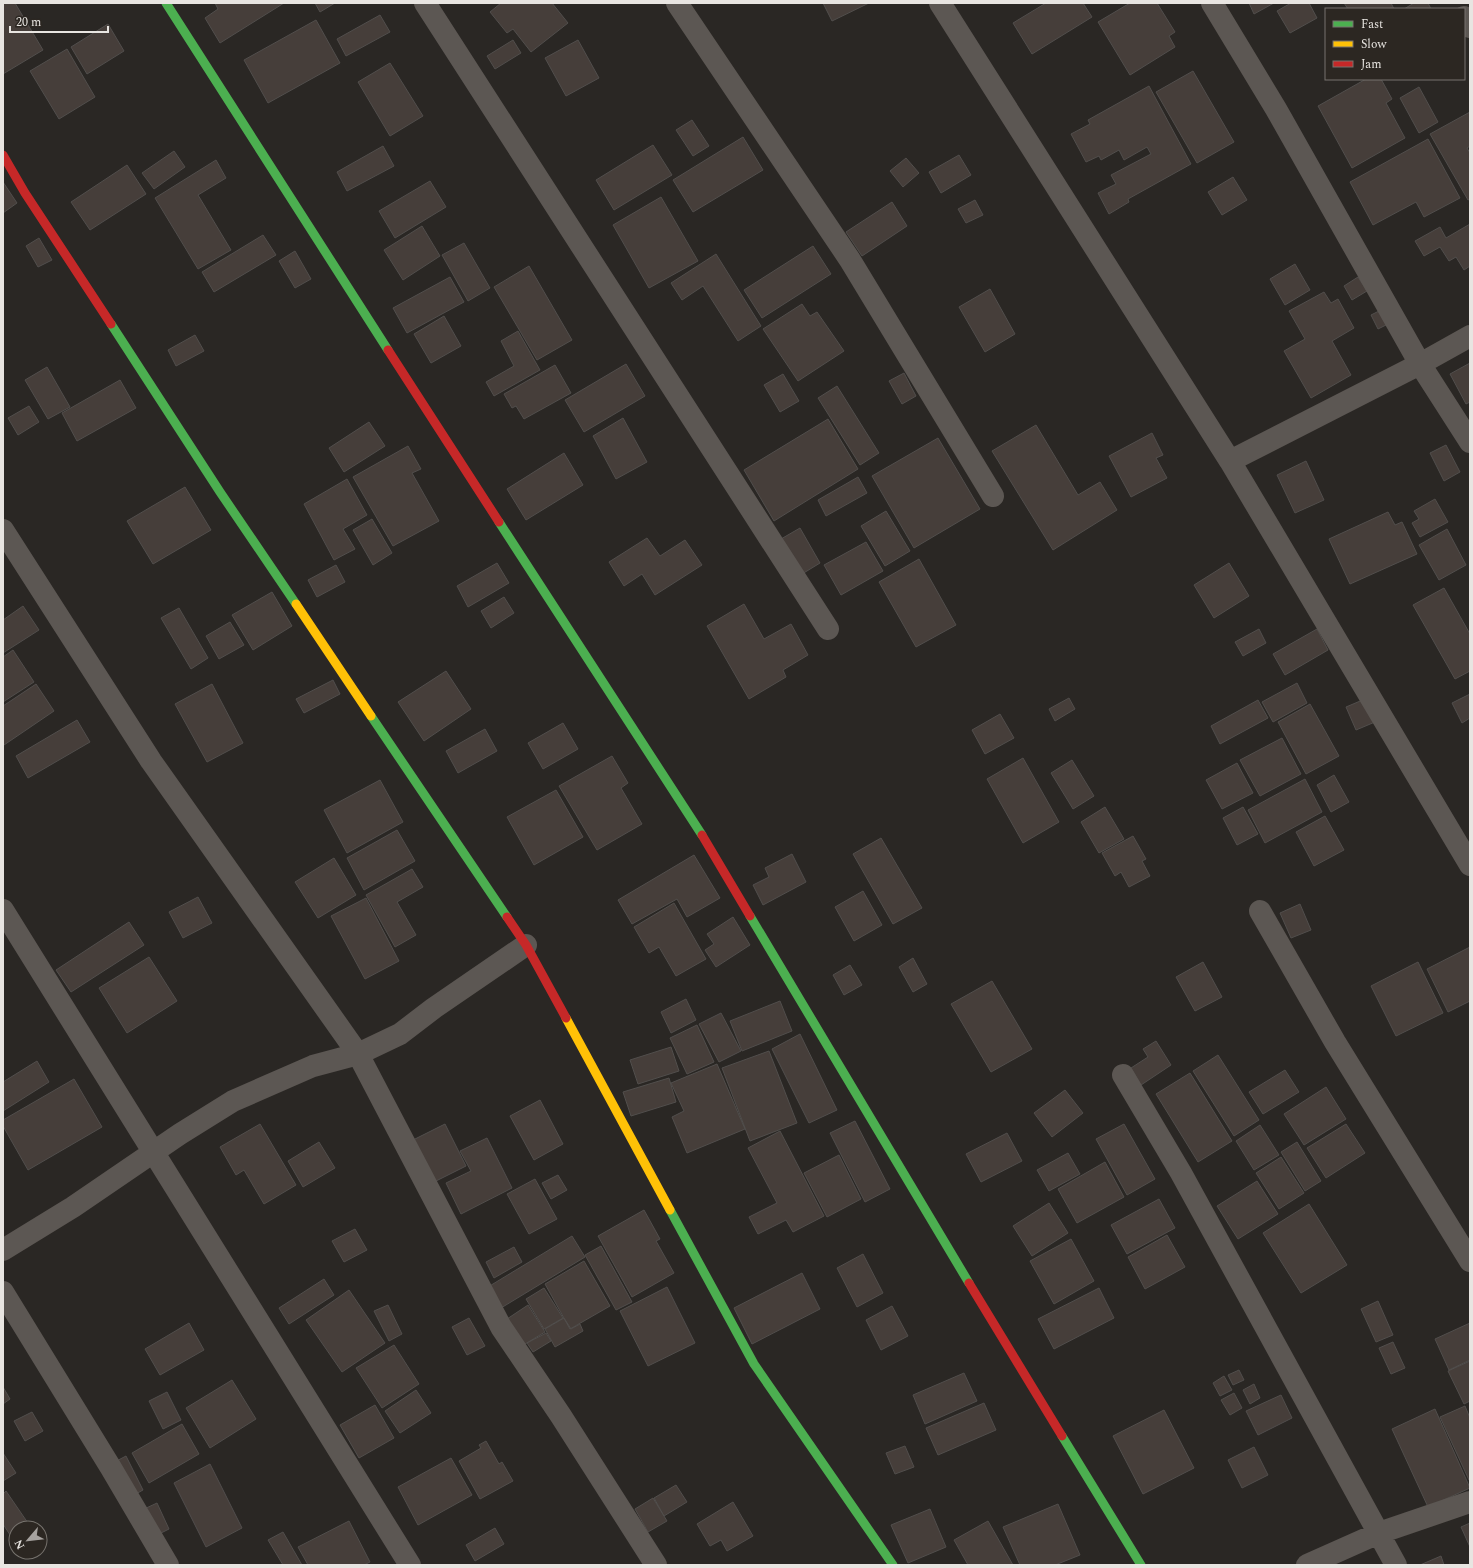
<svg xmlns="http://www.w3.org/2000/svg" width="1473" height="1568" font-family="Spectral,serif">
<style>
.building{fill:#463e3a;stroke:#514e4c}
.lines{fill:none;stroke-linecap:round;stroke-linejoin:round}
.street{stroke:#5c5753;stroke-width:22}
.fast{stroke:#4caf50;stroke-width:9}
.slow{stroke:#ffc107;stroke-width:9}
.jam{stroke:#c62828;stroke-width:9}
</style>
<rect width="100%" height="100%" fill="#2a2724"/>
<path class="building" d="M3 3H15L43 50 3 74Z
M215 3H284L220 43 205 18 218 9Z
M315 3H335L320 12Z
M501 3H552L568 23 531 52 513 29 507 33 490 12Z
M823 3H869L832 21Z
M1046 3H1083L1092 17 1032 54 1013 23Z
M1130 3H1157L1175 32 1169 36 1175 47 1130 75 1098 22Z
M1249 3H1274L1254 14Z
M1291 3H1309L1317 18 1290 33 1277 11Z
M1344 3H1391L1394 9H1348Z
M1414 3H1428L1431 9H1404Z
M380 15 390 32 346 56 337 39Z
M316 20 340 63 268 103 244 60Z
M108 24 124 51 87 74 71 47Z
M513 40 521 53 495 69 487 56Z
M578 40 599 78 566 96 545 58Z
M67 49 95 97 59 119 30 71Z
M390 63 423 116 390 136 358 82Z
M1193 71 1234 142 1197 163 1156 92Z
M1366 79H1381L1392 99 1386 103 1405 138 1352 168 1318 106Z
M1149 86 1191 164 1128 199 1129 202 1109 214 1098 193 1116 184 1111 175 1151 154 1147 147 1124 160 1119 150 1101 160 1099 156 1086 162 1071 134 1090 124 1088 120Z
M1419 87 1438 122 1419 133 1400 98Z
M1470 112V146L1467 148 1470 153V199L1468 200 1430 134Z
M692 120 709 146 693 156 676 130Z
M743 137 763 170 693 212 673 180Z
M1428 139 1460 198 1424 217 1416 202 1373 225 1350 182Z
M653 145 672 175 614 210 596 180Z
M383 146 394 166 347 191 337 172Z
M174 151 185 167 154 189 142 173Z
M959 155 971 175 941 193 929 172Z
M906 158 919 173 903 187 890 171Z
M216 160 226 178 198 195 231 250 198 269 155 198Z
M127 165 146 194 90 230 71 202Z
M1233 177 1247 200 1222 215 1208 192Z
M430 181 446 207 395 238 379 211Z
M3 182 17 203 3 213Z
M661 197 698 261 649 288 613 225Z
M975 200 983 215 966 223 958 209Z
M892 202 907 226 862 256 846 232Z
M1470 224V266L1464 270 1456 257 1449 261 1440 247 1424 256 1415 241 1440 227 1446 238Z
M422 226 440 256 403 280 384 250Z
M263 235 276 255 214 292 202 272Z
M39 238 52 260 38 267 26 246Z
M464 243 490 288 468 301 442 255Z
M813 246 831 274 762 318 744 290Z
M295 251 311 279 295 288 279 261Z
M716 254 761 326 738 341 703 286 682 300 671 283Z
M1295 264 1310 290 1285 305 1270 279Z
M529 266 572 340 537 360 494 287Z
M450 277 464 302 407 333 393 308Z
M1358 277 1367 291 1352 300 1344 286Z
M990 289 1015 334 985 352 959 307Z
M1324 292 1331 303 1338 299 1354 328 1332 341 1351 375 1311 398 1284 351 1305 339 1289 311Z
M802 304 810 316 817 312 844 351 798 381 763 329Z
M1385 308 1392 322 1378 329 1371 315Z
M444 316 461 346 431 363 414 334Z
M518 331 540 370 494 396 486 382 514 366 501 341Z
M195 335 204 351 176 366 168 350Z
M1470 363V402L1466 404 1450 374Z
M626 364 645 396 584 432 565 400Z
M555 365 571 393 524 419 516 406 512 408 504 394Z
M47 367 70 407 48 419 25 380Z
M904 373 916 396 902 404 889 381Z
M783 374 799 401 780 412 764 385Z
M120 380 136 408 77 441 62 413Z
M837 386 879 453 860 465 818 398Z
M29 406 39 422 18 435 8 418Z
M623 418 647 462 616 479 593 436Z
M828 419 858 469 774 521 744 470Z
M369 422 385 446 344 472 329 448Z
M1036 425 1078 495 1100 482 1117 510 1053 550 992 451Z
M1152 433 1163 455 1156 458 1167 478 1131 497 1109 456Z
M938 438 980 509 914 548 872 476Z
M1446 445 1460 472 1444 481 1430 453Z
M408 446 421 469 412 473 439 521 393 546 353 477Z
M564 453 583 485 526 520 507 489Z
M1306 461 1324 500 1295 513 1277 475Z
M858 477 867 493 826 516 818 500Z
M347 479 367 515 343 529 355 549 334 560 304 504Z
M185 487 211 530 153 564 127 521Z
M1435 499 1448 522 1420 537 1412 523 1419 519 1414 511Z
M886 511 910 551 885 566 861 526Z
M1388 512 1395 525 1402 522 1417 554 1350 584 1329 539Z
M372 519 392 553 373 565 353 530Z
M800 528 820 563 802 574 781 539Z
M1447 529 1466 565 1439 580 1419 545Z
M647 538 660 556 685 540 702 565 655 595 642 574 624 586 609 562Z
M866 542 883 571 841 595 824 565Z
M919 559 956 625 916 647 879 582Z
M497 563 509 583 468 607 457 586Z
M1229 563 1249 596 1214 618 1194 585Z
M336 565 345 582 317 597 308 580Z
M1444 588 1470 634V671L1455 679 1413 605Z
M272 592 292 626 253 650 232 615Z
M504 597 514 613 491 628 481 611Z
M744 604 764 639 791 624 808 655 783 670 786 677 749 699 707 626Z
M23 606 39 630 3 653V620Z
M179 608 208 658 191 669 161 618Z
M230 622 244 645 219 659 206 636Z
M1259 629 1266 643 1243 656 1235 642Z
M1317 629 1328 650 1285 675 1273 654Z
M13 650 34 682 3 702V657Z
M446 671 471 709 424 741 398 702Z
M333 680 340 694 304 713 296 699Z
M1297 683 1307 703 1273 722 1262 702Z
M36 684 54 711 4 745 3 743V706Z
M212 684 243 743 207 762 175 704Z
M1470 694V718L1462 723 1452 703Z
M1069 698 1075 709 1055 721 1049 709Z
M1365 699 1375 722 1356 730 1346 707Z
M1258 700 1268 718 1220 744 1211 726Z
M1310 704 1339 756 1306 774 1278 722Z
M1000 714 1014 738 985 754 972 730Z
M77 720 90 742 28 778 16 756Z
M563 723 578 749 543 769 528 743Z
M485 729 497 751 458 773 446 751Z
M1282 738 1301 774 1260 796 1240 760Z
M612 756 628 783 621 788 642 824 597 850 559 786Z
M1023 758 1059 822 1023 843 987 779Z
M1072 760 1094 796 1073 809 1051 773Z
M1237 763 1253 793 1222 809 1206 780Z
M1334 775 1349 802 1331 812 1317 785Z
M1305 779 1322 812 1265 843 1248 810Z
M380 780 403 822 347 853 324 810Z
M556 790 583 837 534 865 507 817Z
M1105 807 1124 839 1099 853 1081 822Z
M1243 807 1258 834 1237 845 1223 818Z
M1325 816 1344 850 1314 866 1296 832Z
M397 830 415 861 364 890 347 858Z
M1133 836 1146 859 1142 861 1150 876 1129 887 1121 872 1115 876 1102 853Z
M881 838 922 908 893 924 853 854Z
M792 854 806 882 763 905 753 885 769 877 765 868Z
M694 855 720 898 687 917 677 899 632 924 618 900Z
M334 858 356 895 318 918 295 882Z
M412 869 423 887 397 902 416 935 395 947 366 895Z
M863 891 882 925 854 941 835 907Z
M198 897 212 923 183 938 169 912Z
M366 898 399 961 365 979 331 916Z
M674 903 706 959 676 976 659 947 649 953 634 927Z
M1300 904 1311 930 1291 938 1280 913Z
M733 917 750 945 716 967 705 950 714 944 707 934Z
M129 922 144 945 71 992 56 970Z
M1470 947V1001L1448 1012 1427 969Z
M149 957 177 1001 127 1033 99 988Z
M913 958 927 984 913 992 899 967Z
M1203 962 1222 997 1195 1011 1176 977Z
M1418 962 1443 1013 1396 1036 1371 986Z
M850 965 862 985 844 995 833 975Z
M992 981 1032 1049 991 1072 951 1004Z
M686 999 696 1020 671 1033 661 1012Z
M780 1001 792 1031 742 1051 730 1021Z
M721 1013 741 1051 719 1062 699 1024Z
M697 1025 714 1062 687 1074 670 1038Z
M800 1034 837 1110 809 1123 772 1049Z
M1156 1041 1171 1065 1141 1085 1131 1068 1148 1057 1143 1049Z
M671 1047 679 1071 638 1084 630 1060Z
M769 1051 797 1123 750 1141 722 1068Z
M1218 1055 1259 1120 1234 1136 1193 1071Z
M37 1061 49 1082 3 1111V1082Z
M717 1064 745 1129 687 1153 672 1117 684 1111 671 1083Z
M1285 1070 1299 1092 1263 1114 1249 1092Z
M1190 1073 1232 1141 1198 1162 1156 1094Z
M669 1078 676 1102 631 1116 623 1092Z
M74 1079 102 1127 28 1170 3 1126V1120Z
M1326 1087 1346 1119 1304 1145 1284 1114Z
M1065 1090 1083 1113 1052 1137 1034 1113Z
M540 1100 563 1144 534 1160 510 1116Z
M855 1121 890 1189 865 1202 830 1133Z
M260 1124 296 1185 264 1204 244 1170 236 1175 220 1147Z
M445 1124 466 1166 430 1184 409 1142Z
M1124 1124 1155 1179 1127 1195 1096 1139Z
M1346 1124 1365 1153 1326 1178 1307 1148Z
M1260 1125 1279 1155 1254 1170 1236 1141Z
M780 1131 824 1216 793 1232 786 1220 758 1234 749 1217 777 1203 748 1148Z
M1007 1133 1022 1161 981 1182 966 1154Z
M487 1138 512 1188 461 1214 446 1183 471 1171 460 1151Z
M319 1142 335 1168 303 1187 288 1161Z
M1297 1142 1321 1181 1305 1191 1281 1152Z
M1068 1153 1080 1174 1049 1191 1037 1170Z
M839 1155 861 1199 827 1217 804 1173Z
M1281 1157 1304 1193 1279 1209 1256 1173Z
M1105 1162 1124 1197 1077 1223 1058 1189Z
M558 1175 567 1190 551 1199 542 1183Z
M535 1179 557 1219 529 1234 507 1194Z
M1257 1181 1278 1214 1238 1239 1217 1206Z
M1159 1199 1175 1228 1127 1254 1111 1225Z
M1049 1203 1068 1233 1032 1256 1013 1226Z
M1309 1204 1347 1265 1301 1293 1263 1233Z
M644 1210 660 1239 656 1241 674 1273 632 1297 598 1236Z
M355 1229 367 1250 344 1262 332 1241Z
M1167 1235 1185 1267 1145 1289 1128 1257Z
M572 1236 585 1257 501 1308 488 1287Z
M1071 1239 1094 1281 1054 1304 1030 1261Z
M601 1246 632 1302 616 1310 585 1255Z
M514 1247 522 1262 494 1278 486 1262Z
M863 1254 883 1293 857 1307 837 1268Z
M584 1261 610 1306 570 1329 545 1284Z
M802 1273 820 1309 752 1344 734 1308Z
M324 1279 334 1295 289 1324 279 1308Z
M667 1287 695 1343 648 1366 620 1311Z
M544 1288 563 1318 544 1329 526 1299Z
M1099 1288 1114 1318 1054 1349 1038 1319Z
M349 1290 385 1343 342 1372 306 1320Z
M1378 1301 1393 1335 1376 1342 1361 1309Z
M388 1305 402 1334 389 1341 374 1311Z
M528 1305 545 1332 520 1347 504 1321Z
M892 1306 908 1336 881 1350 866 1320Z
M469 1318 485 1346 467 1355 452 1327Z
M564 1318 571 1329 580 1324 583 1331 555 1347 545 1329Z
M189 1323 204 1350 160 1375 145 1349Z
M1470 1323V1360L1449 1370 1435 1339Z
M546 1333 551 1341 533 1352 527 1343Z
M1393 1342 1405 1368 1391 1374 1379 1348Z
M394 1345 419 1384 382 1408 356 1368Z
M1470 1361V1401L1464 1404 1448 1371Z
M1239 1370 1244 1380 1233 1385 1228 1375Z
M964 1373 977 1401 925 1424 913 1395Z
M1224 1376 1232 1390 1220 1396 1213 1383Z
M232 1380 256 1419 210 1448 186 1408Z
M1254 1384 1260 1398 1250 1404 1243 1390Z
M3 1387 10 1399 3 1404Z
M416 1390 431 1413 400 1433 385 1411Z
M167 1392 181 1420 163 1429 149 1401Z
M1234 1393 1242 1408 1230 1415 1221 1400Z
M1281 1395 1292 1418 1258 1435 1246 1411Z
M984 1403 996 1430 938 1455 926 1428Z
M375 1405 394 1438 359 1458 340 1425Z
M1465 1406 1470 1418V1480H1469L1440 1417Z
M1435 1409 1470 1488 1428 1507 1392 1429Z
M1164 1410 1194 1468 1143 1494 1113 1436Z
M32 1412 43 1431 25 1441 14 1421Z
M182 1424 199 1454 149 1483 132 1453Z
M486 1441 499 1464 502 1462 513 1481 480 1499 459 1461 481 1448 479 1445Z
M905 1446 914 1467 895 1474 886 1453Z
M1254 1447 1268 1475 1242 1488 1228 1460Z
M3 1453 16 1473 3 1481Z
M126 1456 143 1490 127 1499 109 1465Z
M451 1458 472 1495 418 1525 398 1487Z
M210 1464 242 1528 206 1547 174 1483Z
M676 1485 687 1502 664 1516 654 1498Z
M6 1491 30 1526 27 1528H16V1535L12 1538 3 1524V1494Z
M653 1498 667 1521 648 1532 635 1509Z
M733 1502 753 1536 727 1551 721 1540 710 1546 697 1524Z
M157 1503 169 1529 155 1536 142 1510Z
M1058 1504 1080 1555 1055 1565H1020L1003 1527Z
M930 1509 946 1547 908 1563 891 1525Z
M349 1521 370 1562 364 1565H308L298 1547Z
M988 1521 1013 1565H968L954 1540Z
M1470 1523V1547L1461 1527Z
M495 1528 504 1544 475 1561 466 1545Z
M283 1532 302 1565H283L268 1540Z
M1441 1556 1444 1565H1420Z"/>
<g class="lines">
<path class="street" d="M425 3 828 629
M677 3 850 260 993 496
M940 3 1230 461 1470 865
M1212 3 1276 109 1420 364 1470 442
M1464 17 1470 27
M1230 461 1420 364 1470 336
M3 530 151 761 358 1054 501 1327 561 1416 656 1565
M3 910 410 1565
M1260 911 1335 1042 1470 1261
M1123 1075 1181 1173 1396 1565
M3 1250 73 1207 180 1134 233 1101 313 1066 358 1054 400 1034 434 1008 526 945
M3 1292 111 1468 168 1565
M1307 1565 1379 1533 1470 1502"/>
<path class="fast" d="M166 3 388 350
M111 324 220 492 296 604
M499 522 702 835
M371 716 507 917
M750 916 969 1283
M670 1210 754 1364 893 1565
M1062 1436 1141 1565"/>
<path class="slow" d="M296 604 371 716
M566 1018 670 1210"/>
<path class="jam" d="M3 155 25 193 111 324
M388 350 499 522
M702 835 750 916
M507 917 526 945 566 1018
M969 1283 1062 1436"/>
</g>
<rect width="1473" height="1568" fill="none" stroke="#e8e5e1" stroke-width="8"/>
<rect x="1325" y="8" width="140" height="72" fill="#2c2722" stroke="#77736e"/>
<rect x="1333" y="21" width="20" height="6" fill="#4caf50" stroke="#77736e"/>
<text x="1361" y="28" font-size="12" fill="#e8e5e1">Fast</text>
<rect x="1333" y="41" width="20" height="6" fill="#ffc107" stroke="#77736e"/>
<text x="1361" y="48" font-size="12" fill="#e8e5e1">Slow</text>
<rect x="1333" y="61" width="20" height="6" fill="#c62828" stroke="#77736e"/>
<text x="1361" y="68" font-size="12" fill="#e8e5e1">Jam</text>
<g transform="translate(28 1540) rotate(242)"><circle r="19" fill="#2c2722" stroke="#77736e"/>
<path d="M0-3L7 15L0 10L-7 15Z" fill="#a6a29f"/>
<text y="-6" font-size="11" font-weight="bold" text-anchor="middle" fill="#e8e5e1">N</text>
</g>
<path d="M10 26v6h98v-6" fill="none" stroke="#e8e5e1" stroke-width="2"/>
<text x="16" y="26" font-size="12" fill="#e8e5e1" stroke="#2c2722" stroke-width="3" paint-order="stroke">20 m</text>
</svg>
